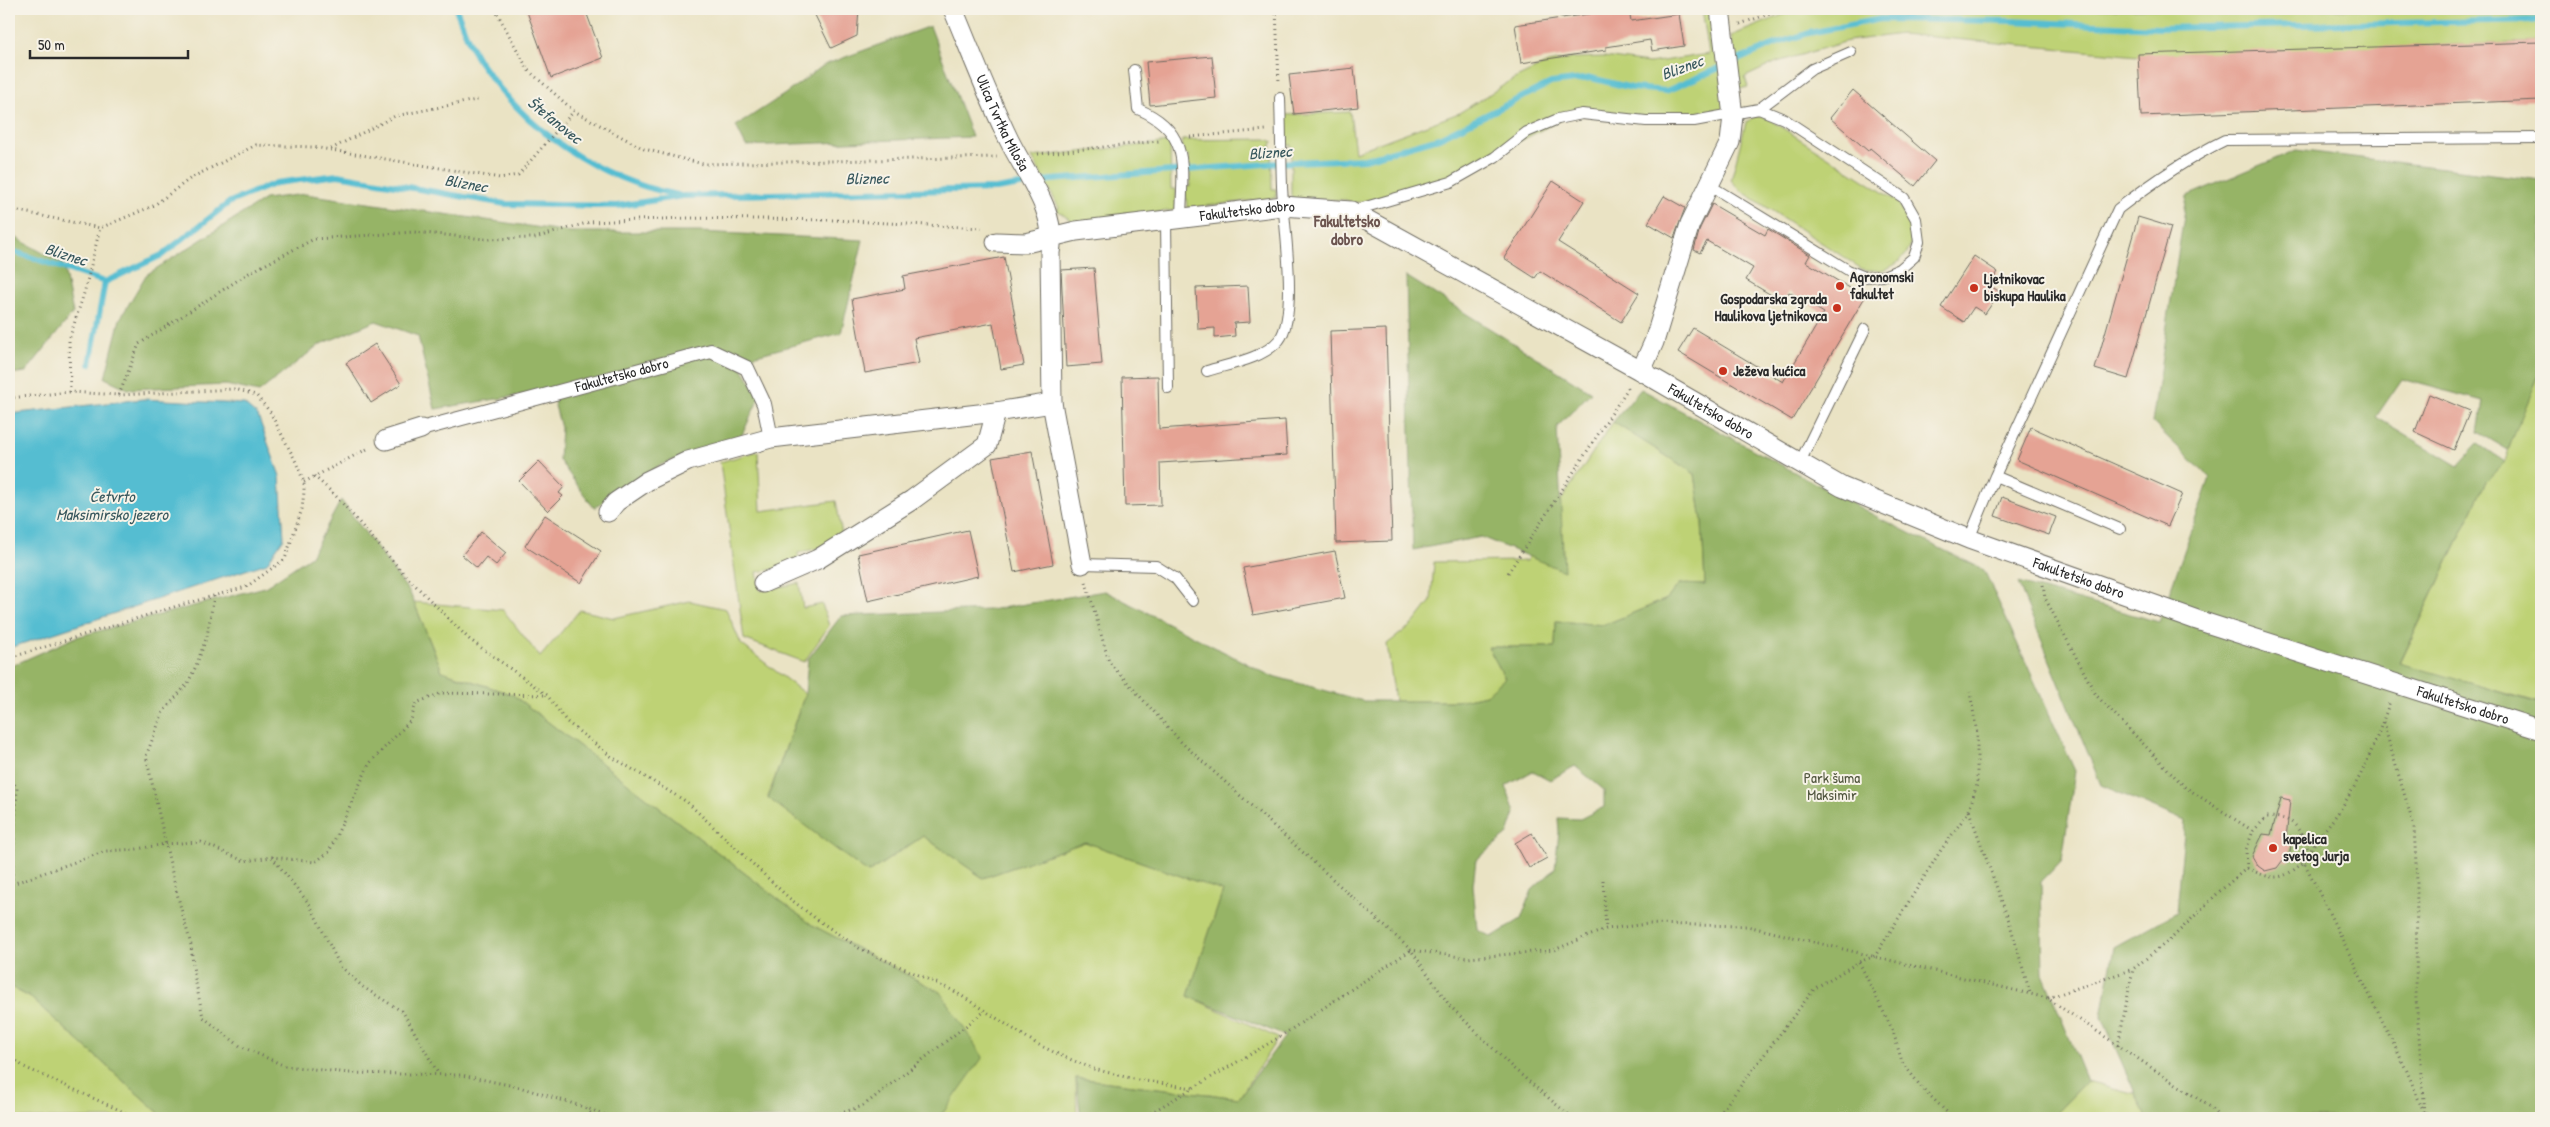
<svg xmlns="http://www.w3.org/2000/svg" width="2550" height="1127" font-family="'Patrick Hand',sans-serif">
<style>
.green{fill:#bed275;stroke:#747e50}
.forest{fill:#96b466;stroke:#607048;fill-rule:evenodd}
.water{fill:#54bdd1;stroke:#40747e}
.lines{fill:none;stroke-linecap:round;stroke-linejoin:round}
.stream{stroke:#54bdd1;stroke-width:6}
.building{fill:#e5a394}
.service-casing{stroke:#6e6b61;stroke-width:12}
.pedestrian-casing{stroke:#6e6b61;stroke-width:16}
.minor-casing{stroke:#6e6b61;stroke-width:21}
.path{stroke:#6e6b61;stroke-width:3;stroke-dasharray:1 4;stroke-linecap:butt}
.service{stroke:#fff;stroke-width:10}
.pedestrian{stroke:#fff;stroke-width:14}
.minor{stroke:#fff;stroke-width:19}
.poi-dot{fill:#c8321e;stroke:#f7f3e8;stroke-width:2}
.labels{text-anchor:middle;stroke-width:4;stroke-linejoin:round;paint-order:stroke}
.street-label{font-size:15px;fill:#2b2b2b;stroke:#f7f3e8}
.poi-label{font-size:15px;font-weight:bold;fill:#2b2b2b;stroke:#f7f3e8;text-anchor:start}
.park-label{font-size:15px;fill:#50553e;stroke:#f7f3e8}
.water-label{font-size:16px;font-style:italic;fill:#37575d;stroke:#f7f3e8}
.neighbourhood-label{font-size:16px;font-weight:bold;fill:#6c5550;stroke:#f7f3e8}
</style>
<rect width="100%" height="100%" fill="#f7f3e8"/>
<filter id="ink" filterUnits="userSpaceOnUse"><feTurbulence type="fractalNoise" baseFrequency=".02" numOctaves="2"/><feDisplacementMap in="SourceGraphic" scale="10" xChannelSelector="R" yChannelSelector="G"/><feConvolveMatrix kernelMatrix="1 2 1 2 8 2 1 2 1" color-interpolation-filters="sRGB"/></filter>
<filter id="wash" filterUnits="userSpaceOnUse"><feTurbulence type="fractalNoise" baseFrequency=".0096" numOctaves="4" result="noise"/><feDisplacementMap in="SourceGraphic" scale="20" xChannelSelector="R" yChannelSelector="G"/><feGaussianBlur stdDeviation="1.12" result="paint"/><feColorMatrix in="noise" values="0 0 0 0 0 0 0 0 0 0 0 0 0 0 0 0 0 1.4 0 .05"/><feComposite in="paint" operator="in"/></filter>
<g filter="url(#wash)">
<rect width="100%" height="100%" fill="#eae3c4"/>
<path class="green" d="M1702 9H1713L1726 111 1688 118 1652 117 1582 109 1445 180 1398 195 1353 203 1346 200 1293 199 1291 195V145L1286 146 1285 115 1350 112 1355 152 1459 113 1512 80 1548 63 1574 58 1604 57 1649 63 1709 54Z
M1797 9H2541V42L2138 56 1901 34 1848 41 1777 62 1745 77 1748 87 1739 89 1731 36Z
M1756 116 1767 118 1898 202C1903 213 1912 225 1912 238 1912 253 1896 267 1882 270 1876 271 1868 270 1862 269L1740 190 1731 180 1746 122Z
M1266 139 1274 142 1271 144 1272 189H1276V198L1187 208 1185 186H1191L1188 155H1183L1182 140Z
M1170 142 1171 189H1176V210L1074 223 1056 209 1059 208 1032 157Z
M2541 375V703L2400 664 2486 481 2505 462 2514 432 2538 377Z
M1613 422 1695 474 1702 521 1705 585 1679 584 1667 599 1604 625 1556 621 1555 647H1489L1505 679 1486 695 1457 701H1395L1387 644 1413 624 1431 601 1434 562 1526 561 1556 508Z
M758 451 761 511 836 501 843 540 831 545 798 553 799 565 757 572 760 591 799 583 803 608 822 604 829 626 804 662 744 639 720 462Z
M690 601 726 609 741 644 805 694 768 797 868 873 923 836 983 878 1085 842 1223 891 1188 996 1278 1038 1239 1098 1076 1078 1077 1118H934L943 1113 940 992 812 925 513 695 442 671 414 602 503 610 540 657 580 610 614 618Z
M9 986 31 998 159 1113 156 1118H9Z
M2087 1081 2136 1094 2146 1118H2051Z"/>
<path class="forest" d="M930 26 972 137 746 146 736 126 785 94 824 65Z
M2296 150 2541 180V375L2538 377 2508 450 2478 432 2483 401 2402 379 2376 417 2458 466 2478 444 2505 462 2486 481 2400 663 2538 703 2541 709V1118H2146L2102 1017 2114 947 2177 912 2185 821 2101 785 2018 583 2159 622 2210 478 2152 422 2187 196Z
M305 194 570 232H699L863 240 841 333 737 360 760 396 742 435 660 465 594 508 559 460 561 428 553 398 527 394 435 409 418 336 376 321 319 345 259 392 226 385 128 389 105 378 120 319 146 275 265 199Z
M9 234 63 264 73 313 26 372 9 374Z
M1406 276 1591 392 1557 427 1564 571 1481 537 1413 550Z
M1641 389 1883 520 1984 570 2075 771 2062 860 2041 882 2043 974 2087 1081 2051 1118H1081L1076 1078 1239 1098 1285 1036 1188 996 1223 891 1085 842 983 878 923 836 868 873 768 798 805 694 808 659 841 616 989 610 1105 591 1269 675 1363 701H1457L1486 695 1505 678 1488 647H1555L1556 621 1604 625 1667 599 1679 584 1705 585 1702 521 1695 474 1613 422ZM1575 766 1604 790V807L1580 819 1558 818 1559 832 1555 869 1532 890 1521 919 1492 937 1477 930 1473 885 1476 860 1508 834 1515 813 1506 786 1533 771 1550 780Z
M341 500 410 593 442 671 513 695 812 925 940 992 983 1057 943 1113 934 1118H156L159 1113 31 998 9 986V667L76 637 265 587 311 556Z"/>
<path class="water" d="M143 399 244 404 258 416 280 476 284 538 267 563 9 648V414Z"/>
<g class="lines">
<path class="stream" d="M456 9C463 25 469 46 479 61 526 130 596 179 678 195
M9 250 105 282 162 255 230 202 276 183 338 175 505 204 617 206 683 196 996 189 1051 180 1292 162 1365 159 1439 138 1551 83 1591 78 1632 88 1666 91 1775 44 1809 33 1881 19 2011 21 2158 28 2541 20
M90 364 105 282"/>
</g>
<g id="blocks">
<path class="building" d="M526 9H585L603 58 551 78Z
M812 9H859L857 36 831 48Z
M1602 9H1629L1631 21 1679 14 1684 46 1652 51 1650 40 1606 47V50L1521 63 1515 25 1602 12Z
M2541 42V100L2141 116 2138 54Z
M1212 56 1216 98 1150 105 1146 62Z
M1354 68 1358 107 1294 114 1289 75Z
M1853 90 1935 161 1915 186 1870 148 1868 151 1830 118Z
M1553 181 1584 201 1558 242 1639 293 1621 322 1540 271 1535 278 1504 258Z
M1664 196 1685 208 1674 238 1648 223Z
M1712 204 1765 235 1768 229 1810 255 1806 262 1865 297 1792 420 1678 352 1693 328 1783 382 1824 313 1789 292 1783 302 1746 280 1753 268 1707 241 1700 253 1694 250 1700 228Z
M2138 217 2171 227 2128 379 2095 369Z
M1974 256 1998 272 1989 285 2000 292 1985 314 1974 307 1964 322 1941 307Z
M1004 257 1024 365 1001 369 993 323 914 338 919 363 865 373 852 299 905 289 903 276Z
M1094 268 1102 364 1066 367 1061 270Z
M1248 286 1250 322 1234 323 1235 336 1215 338V328L1198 329 1196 288Z
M1386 329 1392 541 1336 543 1330 331Z
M375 344 401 384 371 403 346 363Z
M1158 376 1159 429 1285 420 1287 455 1160 463 1161 505 1125 506 1122 377Z
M2429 394 2470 411 2454 450 2415 432Z
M2031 427 2182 494 2168 526 2017 460Z
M1032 451 1053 564 1014 572 992 458Z
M539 461 564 487 559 493 563 496 548 511 519 481Z
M2002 497 2056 517 2049 535 1995 516Z
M545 515 601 551 581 583 525 546Z
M968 530 978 576 868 601 858 554Z
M481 532 506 553 496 565 486 557 477 568 462 555Z
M1335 551 1345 598 1253 615 1243 568Z
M2281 798 2290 800 2286 839 2292 841 2288 862 2283 860 2277 868 2265 871 2258 866 2252 856 2263 834 2271 835Z
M1532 833 1547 858 1529 868 1515 843Z"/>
</g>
</g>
<g filter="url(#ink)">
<use href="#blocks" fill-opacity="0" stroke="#6e6b61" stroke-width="1"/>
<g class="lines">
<defs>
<path id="service" d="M1134 70 1138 109C1192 131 1182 169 1181 218
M1759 109 1812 69 1851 52
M1352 211 1451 182 1495 157 1527 132 1558 119 1582 114 1646 121H1694L1759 109 1784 119 1904 198 1916 219 1919 242 1914 257 1900 269 1883 276 1865 277 1848 270 1709 185
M1166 220 1168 388
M1207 371C1229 364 1263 359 1279 340 1299 315 1283 219 1282 186 1281 157 1281 128 1280 98
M1800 462 1865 329
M1995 476 2120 529
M1969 539 1995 476 2118 209C2149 185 2190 157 2225 140L2541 138
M1082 564 1156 566 1175 578 1193 601"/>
<g id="pedestrian">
<path id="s1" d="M421 429 711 351 747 368 764 404 771 438"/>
</g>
<g id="minor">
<path id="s2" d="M953 9C971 52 988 97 1009 140 1026 175 1058 212 1050 253L1052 403 1082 564"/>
<path id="s3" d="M996 242 1026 243 1076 231 1283 206 1351 211 1641 371 1842 487 1969 539 2197 620 2541 730"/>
<path d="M1641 371 1654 342 1690 224 1730 142 1733 116 1720 9"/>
<path d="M386 440 421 429"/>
<path d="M608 512 616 502 647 481 688 461 771 438 996 412"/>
<path d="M763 583 818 559 912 500 987 445 996 412 1052 403"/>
</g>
</defs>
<use href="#service" class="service-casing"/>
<use href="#pedestrian" class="pedestrian-casing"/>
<use href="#minor" class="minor-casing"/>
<path class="path" d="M495 9 528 70 574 111 644 149 703 164 997 157
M1276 9 1279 83
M1740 24 1783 9
M1190 137 1266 130
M331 149 395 116 481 99
M1038 154 1159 141
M9 209 100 228 153 206 191 178 256 145 313 147 500 178 518 175 574 111
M70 392 69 340 85 290 100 228
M119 395 139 344 249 273 314 239 414 232 485 239 535 238 590 222 686 218 832 220 982 228
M9 398 70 392 119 395 235 389 256 395 270 412 295 460 304 482V492L302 509 285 559 246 587 177 606 9 658
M314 476 335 495 405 575 469 639 547 695 567 722 612 757 687 802 789 898 815 918 859 948 954 991 1037 1044 1062 1056 1094 1069 1138 1080 1193 1088
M304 482 369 448
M1508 573 1630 385
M1086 582 1109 662 1182 743 1411 950 1468 958 1554 950 1606 929 1648 924 1747 926 2047 998 2212 1108 2219 1118
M2043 585 2045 598 2096 695 2185 787 2253 831 2246 850 2247 868 2221 890 2172 938 2133 969 2118 1046
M214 596 207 636 196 666 188 683 163 712 146 756 175 886 191 945 194 974 203 1017 240 1046 285 1066 349 1073 461 1075 519 1087 584 1107 613 1118
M2383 722 2414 827 2417 881 2416 998 2425 1114
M9 776 17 788 12 884 9 893
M1969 811 2009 921 2030 993
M2253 831 2267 817C2296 817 2298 827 2309 851
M272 857 310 905 340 966 363 987 403 1012 439 1075
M2304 862C2314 839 2333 823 2345 802 2365 771 2378 736 2390 701
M2247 868C2274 881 2281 881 2304 862L2407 1071 2426 1118
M1603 880 1606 929
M12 884 106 851 137 849 165 844 201 842 244 861 272 857 315 862 329 852 369 764 411 720 416 703 442 693 546 695
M1859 962 1893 1031 1902 1062 1922 1088 1953 1118
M2048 998 2133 969
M9 1055 24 1067 137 1118
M586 1109 596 1118
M825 1118 863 1106 985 1011
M1142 1118 1278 1038 1411 950 1450 1006 1514 1069 1569 1115 1577 1118
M1716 1118 1815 988 1859 962 1875 956 1941 850 1969 811 1977 784V733L1970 692"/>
<use href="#service" class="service"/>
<use href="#pedestrian" class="pedestrian"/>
<use href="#minor" class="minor"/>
</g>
</g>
<g class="poi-dot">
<circle cx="1840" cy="286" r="5"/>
<circle cx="1974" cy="288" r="5"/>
<circle cx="1837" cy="308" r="5"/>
<circle cx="1723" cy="371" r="5"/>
<circle cx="2273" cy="848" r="5"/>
</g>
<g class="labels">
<g class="street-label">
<text dy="5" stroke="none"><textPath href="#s2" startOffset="124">Ulica Tvrtka Miloša</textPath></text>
<text dy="5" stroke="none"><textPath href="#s3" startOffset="254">Fakultetsko dobro</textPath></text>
<text dy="5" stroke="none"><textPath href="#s1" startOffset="208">Fakultetsko dobro</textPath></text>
<text dy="5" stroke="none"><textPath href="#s3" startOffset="770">Fakultetsko dobro</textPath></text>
<text dy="5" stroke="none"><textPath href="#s3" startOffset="1175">Fakultetsko dobro</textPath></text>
<text dy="5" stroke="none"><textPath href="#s3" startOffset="1580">Fakultetsko dobro</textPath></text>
</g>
<g class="poi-label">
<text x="1850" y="282">Agronomski<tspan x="1850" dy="17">fakultet</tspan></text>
<text x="1984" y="284">Ljetnikovac<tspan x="1984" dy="17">biskupa Haulika</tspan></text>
<text x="1827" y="304" text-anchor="end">Gospodarska zgrada<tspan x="1827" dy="17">Haulikova ljetnikovca</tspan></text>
<text x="1733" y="376">Ježeva kućica</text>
<text x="2283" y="844">kapelica<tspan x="2283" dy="17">svetog Jurja</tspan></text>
</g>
<g class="park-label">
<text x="1832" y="783">Park šuma<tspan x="1832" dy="17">Maksimir</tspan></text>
</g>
<g class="water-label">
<text transform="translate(1682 67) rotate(-20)" y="6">Bliznec</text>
<text transform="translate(555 120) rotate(39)" y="6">Štefanovec</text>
<text transform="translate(1270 152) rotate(-4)" y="6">Bliznec</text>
<text transform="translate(867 178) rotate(-1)" y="6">Bliznec</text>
<text transform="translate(466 183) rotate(10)" y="6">Bliznec</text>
<text transform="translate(66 254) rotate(18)" y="6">Bliznec</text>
<text x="112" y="502">Četvrto<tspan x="112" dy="18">Maksimirsko jezero</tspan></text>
</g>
<g class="neighbourhood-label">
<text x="1347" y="227">Fakultetsko<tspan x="1347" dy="18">dobro</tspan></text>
</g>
</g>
<rect width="2550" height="1127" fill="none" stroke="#f7f3e8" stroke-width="30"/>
<path d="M30 50v8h158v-8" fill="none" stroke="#2b2b2b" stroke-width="2.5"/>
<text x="38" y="50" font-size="15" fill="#2b2b2b" stroke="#f7f3e8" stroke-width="4" paint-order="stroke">50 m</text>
</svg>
